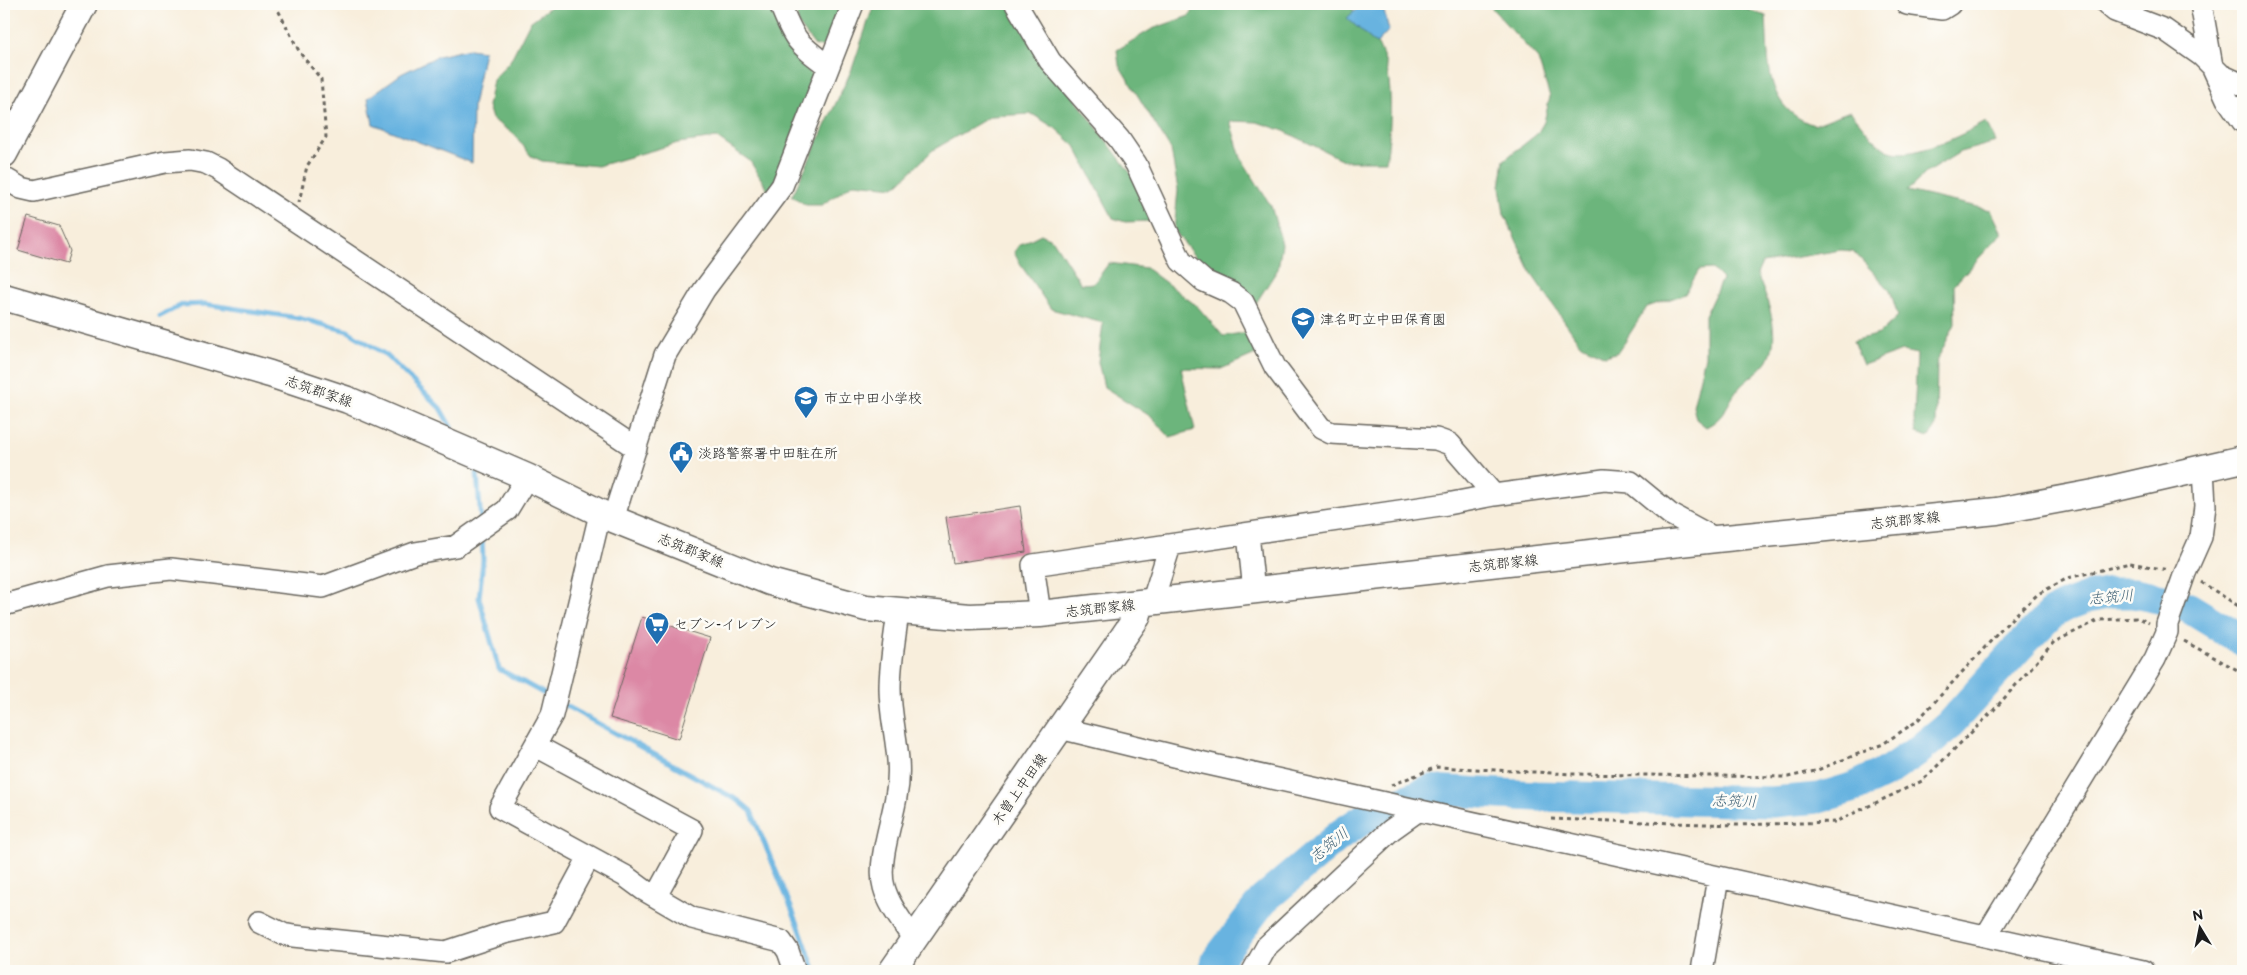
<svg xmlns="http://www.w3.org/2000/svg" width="2247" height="975" font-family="'Balsamiq Sans','Klee One',sans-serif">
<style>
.forest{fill:#6cb57b;stroke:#44684c}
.water{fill:#67b3e0;stroke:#42687e}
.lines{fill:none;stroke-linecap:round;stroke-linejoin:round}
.stream{stroke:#67b3e0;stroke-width:5}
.river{stroke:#67b3e0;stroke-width:31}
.building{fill:#dc88a5}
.minor-casing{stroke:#69665f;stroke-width:24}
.major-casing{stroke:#69665f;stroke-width:29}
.path{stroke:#69665f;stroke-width:3;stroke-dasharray:4 4;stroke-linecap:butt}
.minor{stroke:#fff;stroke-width:21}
.major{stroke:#fff;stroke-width:26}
.labels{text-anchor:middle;stroke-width:5;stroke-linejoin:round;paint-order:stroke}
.poi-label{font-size:14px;fill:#1c1c1c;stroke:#fdfcf7;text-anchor:start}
.street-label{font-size:14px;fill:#1c1c1c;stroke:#fdfcf7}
.water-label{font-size:15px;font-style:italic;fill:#3e6074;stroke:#fdfcf7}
</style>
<rect width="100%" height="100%" fill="#fdfcf7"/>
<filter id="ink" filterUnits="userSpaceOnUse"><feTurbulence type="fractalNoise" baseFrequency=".02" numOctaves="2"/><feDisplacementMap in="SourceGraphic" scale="10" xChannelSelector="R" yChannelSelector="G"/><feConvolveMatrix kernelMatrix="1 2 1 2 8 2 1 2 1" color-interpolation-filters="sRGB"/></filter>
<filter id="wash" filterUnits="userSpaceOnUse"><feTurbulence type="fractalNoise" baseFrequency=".0096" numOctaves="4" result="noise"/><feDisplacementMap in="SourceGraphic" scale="20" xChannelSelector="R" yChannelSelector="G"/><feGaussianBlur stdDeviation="1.12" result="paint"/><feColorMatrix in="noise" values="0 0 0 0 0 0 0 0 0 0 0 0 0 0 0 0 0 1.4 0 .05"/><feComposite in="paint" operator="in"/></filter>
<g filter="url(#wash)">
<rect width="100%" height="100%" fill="#f8eedc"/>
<path class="forest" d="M554 4H774L787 42 814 78 771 195 750 161 717 138 678 143 598 166 542 161 531 156 514 134 492 119 488 106 493 80 510 61 530 22Z
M794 4H845L829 47 815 46 799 25Z
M874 4H1015L1060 78 1140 186 1153 221 1125 222 1113 218 1075 146 1055 128 1032 114 991 116 933 150 895 187 854 183 822 205H806L792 196 852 69Z
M1197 4H1348C1358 18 1371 32 1379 47 1395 74 1391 131 1386 161H1345L1284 131 1257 122 1230 121 1241 158 1271 206 1282 244 1278 269 1256 303 1234 287 1209 275 1174 230 1178 190 1171 150 1119 65 1117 50 1152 29 1189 16 1197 6Z
M1488 4H1681L1684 7 1685 4H1731L1766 16C1769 60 1763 108 1814 125L1850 111C1861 123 1871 139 1884 148 1907 165 1965 133 1986 122L1996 142 1960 152 1926 173 1907 191 1991 210 2002 233 1954 285 1955 324 1937 360 1936 425 1929 437 1916 433 1914 420 1917 354 1902 351 1863 365 1853 341 1879 334 1898 316 1890 290 1853 251 1841 250 1762 263 1757 274C1767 299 1782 334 1768 360 1762 370 1748 378 1740 387 1726 403 1727 417 1706 427L1696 419 1693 406 1705 356V315L1722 279 1712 269 1699 270 1685 294 1647 307 1618 352 1605 356 1580 344 1533 276 1504 214 1500 187 1504 160 1537 134 1544 122 1550 97 1538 59Z
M1041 234 1053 240 1081 284 1094 283 1109 263 1146 268 1197 306 1223 336 1249 332 1258 353 1221 369 1181 368 1195 430 1170 437 1150 416 1104 387 1098 362 1103 323 1051 309 1020 264 1014 252 1019 245Z"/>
<path class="water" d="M1362 4H1382L1389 30 1376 44 1347 18Z
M469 49 484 51 473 106 472 163 373 124 368 98 401 74 438 56Z"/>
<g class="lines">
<path class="stream" d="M160 316 182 305 205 304 298 318 348 331 386 355 440 408 451 427
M477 473 481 522
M482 536 483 560 479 598 499 669 550 697
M559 702 739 801 751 811 798 924 815 971"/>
<path class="river" d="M1214 971 1217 960 1263 900 1341 834 1365 818 1430 790 1536 796 1772 802 1819 798 1855 787 1888 771 1920 749 1948 726 2019 647 2050 615 2068 605 2087 598 2111 593H2134L2168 600 2189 608 2243 641"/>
</g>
<g id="blocks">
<path class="building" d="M28 217 59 226 70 251 66 264 18 250Z
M1020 506 1026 552 953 563 946 517Z
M642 617 710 638 679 739 610 718Z"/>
</g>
</g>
<g filter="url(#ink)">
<use href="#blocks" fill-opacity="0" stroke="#69665f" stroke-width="1"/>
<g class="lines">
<defs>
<path id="minor" d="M780 4C794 40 797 43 828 66
M1016 4 1050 61 1119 139 1136 164 1181 261 1204 281 1231 293 1243 302 1275 367 1321 428 1331 433 1436 439 1450 444 1494 495
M1907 4 1942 9 1950 4
M2107 4 2115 11 2165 30 2202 56 2221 75 2243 85
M2201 4 2212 66 2227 99 2243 122
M4 178 21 188 34 191 165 162 190 160 206 163 218 169 636 448
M600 514 552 715 500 808 625 876 644 890 692 918 781 941 788 951 795 971
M613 519 665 355 704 290 782 186 853 4
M1248 534 1254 591
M1152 603 1170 546
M4 605 108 576 171 569 323 587 415 553 456 546 507 510 527 477
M898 612C895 637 890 663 890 688 890 725 904 758 896 797 892 822 877 863 884 887 889 906 904 924 914 940
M1040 614 1033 565 1447 504 1494 495 1604 480 1631 482 1670 514 1716 539
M1060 728 1195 761 2143 971
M536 746 692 830 656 896
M259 922 283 934 293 936 446 952 504 933 554 922 589 857
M1986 936 2155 659 2167 632V624L2185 573 2201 537 2205 506 2203 469
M1253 971 1267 946 1391 830 1419 810
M1702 971 1718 878"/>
<path id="major" d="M4 154 84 4
M4 297 270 374 348 400 527 477 613 519 770 582 866 608 970 617 1040 614 1716 539 1997 511 2094 493 2243 459
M892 971 1137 617 1141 604"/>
</defs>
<use href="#minor" class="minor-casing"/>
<use href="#major" class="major-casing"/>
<path class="path" d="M275 4 300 53 321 79 326 137 307 166 299 202
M2201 582 2243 609
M2184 641 2243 673
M1391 785 1437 767 1572 774 1788 777 1815 771 1883 744 1917 721 2012 618 2038 594 2068 578 2130 563 2168 570
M1551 819 1737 825 1835 822 1922 781 1992 712 2054 642 2099 620 2139 618 2149 623"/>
<use href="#minor" class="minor"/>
<use href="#major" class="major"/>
</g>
</g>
<defs>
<symbol id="school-pin" viewBox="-11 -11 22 30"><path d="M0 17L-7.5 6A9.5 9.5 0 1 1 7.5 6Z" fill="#1f6fb2" stroke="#fdfcf7"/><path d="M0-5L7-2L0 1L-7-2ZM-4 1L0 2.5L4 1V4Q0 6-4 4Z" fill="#fff"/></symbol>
<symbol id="civic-pin" viewBox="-11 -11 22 30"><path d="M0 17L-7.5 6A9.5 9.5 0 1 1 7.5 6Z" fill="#1f6fb2" stroke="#fdfcf7"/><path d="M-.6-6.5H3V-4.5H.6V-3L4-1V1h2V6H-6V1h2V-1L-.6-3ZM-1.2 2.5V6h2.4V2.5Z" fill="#fff"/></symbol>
<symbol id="supermarket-pin" viewBox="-11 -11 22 30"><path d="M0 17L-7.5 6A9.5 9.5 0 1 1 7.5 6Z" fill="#1f6fb2" stroke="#fdfcf7"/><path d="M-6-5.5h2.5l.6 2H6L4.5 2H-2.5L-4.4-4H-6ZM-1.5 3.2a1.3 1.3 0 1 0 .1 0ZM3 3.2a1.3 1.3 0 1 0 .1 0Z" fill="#fff"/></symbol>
</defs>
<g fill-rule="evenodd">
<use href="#school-pin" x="1289" y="305" width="28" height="38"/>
<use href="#school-pin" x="792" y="384" width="28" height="38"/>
<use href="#civic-pin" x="667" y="439" width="28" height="38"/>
<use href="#supermarket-pin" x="643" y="610" width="28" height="38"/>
</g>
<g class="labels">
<g class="poi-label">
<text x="1320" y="324">津名町立中田保育園</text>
<text x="824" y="403">市立中田小学校</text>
<text x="698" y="458">淡路警察署中田駐在所</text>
<text x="674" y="629">セブン-イレブン</text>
</g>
<g class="street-label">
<text transform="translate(319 391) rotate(19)" y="5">志筑郡家線</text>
<text transform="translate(1905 520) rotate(-6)" y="5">志筑郡家線</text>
<text transform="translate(691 550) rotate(22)" y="5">志筑郡家線</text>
<text transform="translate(1503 563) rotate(-6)" y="5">志筑郡家線</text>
<text transform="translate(1100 608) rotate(-6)" y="5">志筑郡家線</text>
<text transform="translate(1019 789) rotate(-55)" y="5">木曽上中田線</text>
</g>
<g class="water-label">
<text transform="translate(2111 597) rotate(-5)" y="5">志筑川</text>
<text transform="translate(1734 801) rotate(1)" y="5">志筑川</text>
<text transform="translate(1329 845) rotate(-39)" y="5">志筑川</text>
</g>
</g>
<rect width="2247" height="975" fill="none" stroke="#fdfcf7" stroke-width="20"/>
<g transform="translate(2200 928) rotate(350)" stroke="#fdfcf7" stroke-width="4" paint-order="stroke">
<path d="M0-4L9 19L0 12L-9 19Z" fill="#1c1c1c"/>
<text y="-8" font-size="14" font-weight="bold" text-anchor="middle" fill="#1c1c1c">N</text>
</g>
</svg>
